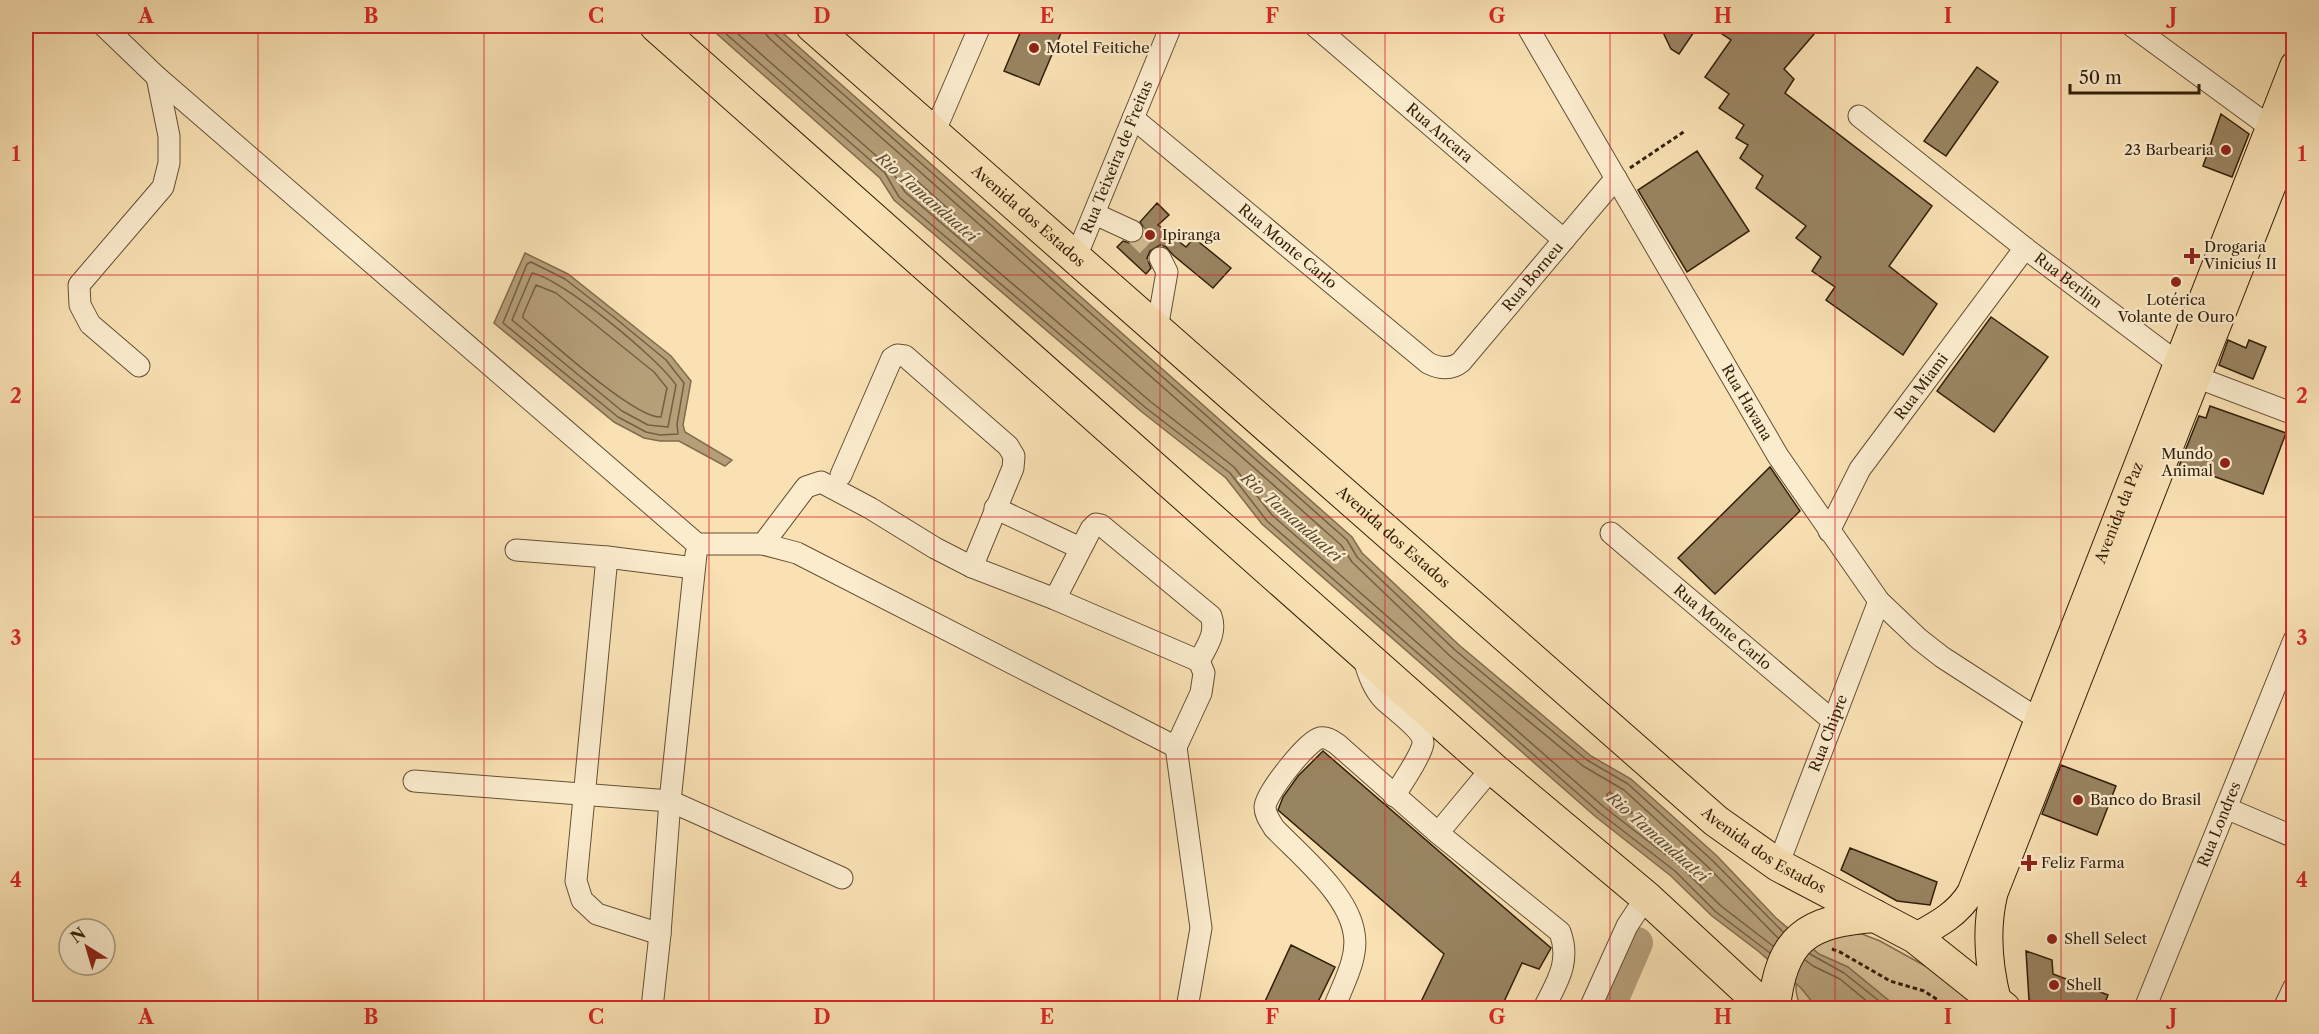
<svg xmlns="http://www.w3.org/2000/svg" width="2319" height="1034" font-family="'Libre Caslon Text',serif">
<style>
.green{fill:#d7c096;stroke:#847050;stroke-width:1.5}
.water{fill:#b59f79;stroke:#816c4c;stroke-width:1.5}
.lines{fill:none;stroke-linecap:round;stroke-linejoin:round}
.shore{stroke:#745f41;stroke-width:1.5}
.river{stroke:#b59f79;stroke-width:32}
.building{fill:#998461;stroke:#321f09;stroke-width:1.5}
.minor-tunnel{stroke:#d1ba91;stroke-width:21;stroke-dasharray:21 10;stroke-linecap:butt}
.minor-casing{stroke:#645034;stroke-width:23}
.major-casing{stroke:#321f09;stroke-width:29}
.highway-casing{stroke:#321f09;stroke-width:34}
.path{stroke:#321f09;stroke-width:3;stroke-dasharray:4.5 3;stroke-linecap:butt}
.minor{stroke:#fbecce;stroke-width:21}
.major{stroke:#f9e1b3;stroke-width:27}
.highway{stroke:#f9e1b3;stroke-width:32}
.grid{fill:none;stroke:#d62828;stroke-width:1.5;stroke-opacity:0.55}
.poi-dot{fill:#8f2418;stroke:#fbecce;stroke-width:2}
.labels{text-anchor:middle;stroke-width:4.5;stroke-linejoin:round;paint-order:stroke}
.poi-label{font-size:15px;fill:#321f09;stroke:#fbecce;text-anchor:start}
.street-label{font-size:15px;fill:#321f09;stroke:#fbecce}
.water-label{font-size:16px;font-style:italic;fill:#604c30;stroke:#fbecce}
.neatline{fill:none;stroke:#d62828;stroke-width:2}
.grid-label{font-size:20px;text-anchor:middle;font-weight:bold;fill:#d62828}
</style>
<rect width="100%" height="100%" fill="#f9e1b3"/>
<filter id="stains"><feTurbulence type="fractalNoise" baseFrequency=".00333" numOctaves="4"/><feColorMatrix values="0 0 0 0 .2 0 0 0 0 .09 0 0 0 0 .02 0 0 0 .5 -.17"/></filter>
<radialGradient id="worn" r=".72"><stop offset=".6" stop-color="#630" stop-opacity="0"/><stop offset="1" stop-color="#630" stop-opacity=".3"/></radialGradient>
<path class="green" d="M1839 934H1862L1880 941 1927 967 1984 1008H1802C1789 987 1799 961 1817 944 1823 939 1832 937 1839 934Z"/>
<path class="water" d="M708 26H775L1352 537 1362 553 1459 645 1591 756 1631 779 1717 856 1776 918 1819 954 1848 967 1898 1008H1817L1801 988 1758 951 1712 916 1671 876 1596 817 1262 524 1226 478 1142 412 894 200 880 178Z
M525 253 568 274 671 356 691 381 683 425 685 432 732 460 725 466 679 441H660L644 438 614 422 494 323Z"/>
<g class="lines">
<path class="shore" d="M717 26 885 173 899 197 1146 408 1230 473 1267 521 1600 813 1675 871 1716 912 1770 953
M729 26 890 168 905 192 1151 402 1234 467 1272 515 1604 807 1679 865 1721 906 1773 946
M764 26 765 33 769 38 1341 545 1352 562 1450 656 1583 766 1624 790 1707 866 1778 938
M771 26 774 33 1347 540 1357 557 1455 650 1587 760 1628 784 1713 861 1783 932
M911 179H915L955 215V219H951L912 186 910 182Z
M531 262 565 279 615 318 666 360 684 383 677 424 678 434 660 435 646 432 618 417 503 323 527 264Z
M532 273C561 278 659 359 676 385L668 427 648 425 622 411 512 320Z
M536 285 556 293 654 372 667 388 661 417C635 419 547 338 523 318V315Z
M1610 792 1631 809 1632 813 1628 814 1607 798V794Z
M1810 954 1844 973 1888 1008
M1805 960 1813 966 1840 979 1875 1008"/>
<path class="river" d="M1609 1008 1637 943"/>
</g>
<path class="building" d="M1023 26H1064L1039 85 1004 71Z
M1660 26H1698L1679 54 1671 49Z
M1710 26H1821L1784 69 1794 79 1785 93 1932 206 1889 266 1937 304 1903 355 1826 300 1835 287 1812 271 1821 257 1796 238 1806 226 1756 188 1763 176 1740 158 1748 145 1736 138 1744 125 1719 108 1729 94 1705 77 1731 40Z
M1977 67 1998 82 1946 156 1924 141Z
M2221 114 2249 134 2232 177 2203 166Z
M1697 151 1749 231 1687 272 1638 190Z
M1157 203 1169 215 1158 225 1186 247 1194 238 1231 268 1213 288 1173 255 1166 247 1160 245 1150 251 1147 258 1151 268 1146 274 1117 247 1123 241 1133 244 1140 241 1145 230 1140 222Z
M1991 317 2048 357 1994 432 1937 391Z
M2228 340 2246 348 2249 340 2266 347 2253 379 2219 365Z
M2210 406 2286 433 2263 494 2196 470 2194 477 2177 471 2199 416 2206 418Z
M1770 467 1800 511 1715 594 1678 558Z
M1323 751 1551 948 1539 969 1522 963 1501 1008H1418L1444 954 1278 810 1283 797 1298 776Z
M2061 765 2116 786 2097 835 2042 814Z
M1850 848 1937 882 1930 905 1897 901 1841 870Z
M1291 945 1335 967 1315 1008H1262Z
M2026 951 2052 960 2053 974 2108 995 2103 1008H2052L2029 1000Z"/>
<g class="lines">
<path class="minor-tunnel" d="M1132 231 1160 258"/>
<defs>
<g id="minor">
<path d="M104 26 157 77 697 544H763L797 553 1176 747 1201 928 1187 1008"/>
<path id="s1" d="M1315 26 1564 240"/>
<path id="s2" d="M1527 26 1778 456 1879 601 1919 639 1942 657 2038 719"/>
<path d="M2132 26 2270 127"/>
<path id="s3" d="M1859 116 2025 248 2196 377 2294 414"/>
<path id="s4" d="M1133 118 1428 363C1440 369 1451 370 1461 362L1616 178"/>
<path d="M934 133 980 26"/>
<path d="M1095 214 1132 231"/>
<path id="s5" d="M1076 257 1171 26"/>
<path d="M1157 329 1167 272 1160 258"/>
<path d="M139 366 90 324 80 305 79 285 163 187 169 163V136L157 77"/>
<path d="M841 475 892 358 897 355 905 356 1008 446 1014 456 1013 468 972 567"/>
<path d="M995 508 1080 548"/>
<path id="s6" d="M1829 531 1860 469 2025 248"/>
<path id="s7" d="M1611 533 1833 721"/>
<path d="M763 544 806 487 821 482 870 508 935 548 972 567 1055 599 1199 661 1204 673 1201 693 1176 747"/>
<path d="M516 550 607 557"/>
<path d="M1055 599 1091 529 1096 524 1101 525 1211 616C1217 633 1207 646 1199 661"/>
<path d="M1363 657C1368 672 1372 687 1383 699 1392 708 1424 730 1423 743 1422 754 1401 785 1394 796"/>
<path d="M414 781 670 801 842 878"/>
<path d="M2226 808 2294 837"/>
<path d="M1438 833 1492 768"/>
<path id="s8" d="M1778 865 1879 601"/>
<path d="M660 934 597 914 582 900 576 881 607 557 694 568"/>
<path d="M652 1008 660 934 670 801 696 554"/>
<path d="M1334 1008C1342 986 1359 958 1354 933 1348 894 1301 856 1274 828 1270 821 1265 815 1265 807 1266 793 1307 741 1320 738 1327 737 1331 740 1337 744L1438 833 1560 932C1571 962 1557 982 1544 1008"/>
<path d="M1590 1008 1627 926 1646 897"/>
<path id="s9" d="M2145 1008 2294 640"/>
<path d="M2284 1008 2294 987"/>
</g>
<g id="major">
<path id="s10" d="M1915 937C1937 925 1958 914 1971 892L2294 65"/>
<path d="M1998 1003C1988 965 1985 930 1994 893L2294 130"/>
</g>
<g id="highway">
<path d="M656 26 1492 768 1646 897 1766 1008"/>
<path id="s11" d="M812 26 1716 821 1778 865 1915 937 2004 1008"/>
<path d="M1774 1008C1781 938 1807 921 1875 916"/>
</g>
</defs>
<use href="#minor" class="minor-casing"/>
<use href="#major" class="major-casing"/>
<use href="#highway" class="highway-casing"/>
<path class="path" d="M1630 168 1685 131
M1832 949 1840 952 1890 981 1924 991 1950 1008"/>
<use href="#minor" class="minor"/>
<use href="#major" class="major"/>
<use href="#highway" class="highway"/>
</g>
<path class="grid" d="M258 26V1008M484 26V1008M709 26V1008M934 26V1008M1160 26V1008M1385 26V1008M1610 26V1008M1835 26V1008M2061 26V1008M26 275H2294M26 517H2294M26 759H2294"/>
<g class="poi-dot">
<circle cx="1034" cy="48" r="6"/>
<circle cx="2226" cy="150" r="6"/>
<circle cx="1150" cy="235" r="6"/>
<path d="M2189 247h6v6h6v6h-6v6h-6v-6h-6v-6h6z"/>
<circle cx="2176" cy="282" r="6"/>
<circle cx="2225" cy="463" r="6"/>
<circle cx="2078" cy="800" r="6"/>
<path d="M2026 854h6v6h6v6h-6v6h-6v-6h-6v-6h6z"/>
<circle cx="2052" cy="939" r="6"/>
<circle cx="2054" cy="985" r="6"/>
</g>
<g class="labels">
<g class="poi-label">
<text x="1046" y="53">Motel Feitiche</text>
<text x="2214" y="155" text-anchor="end">23 Barbearia</text>
<text x="1162" y="240">Ipiranga</text>
<text x="2204" y="252">Drogaria<tspan x="2204" dy="17">Vinicius II</tspan></text>
<text x="2176" y="305" text-anchor="middle">Lotérica<tspan x="2176" dy="17">Volante de Ouro</tspan></text>
<text x="2213" y="459" text-anchor="end">Mundo<tspan x="2213" dy="17">Animal</tspan></text>
<text x="2090" y="805">Banco do Brasil</text>
<text x="2041" y="868">Feliz Farma</text>
<text x="2064" y="944">Shell Select</text>
<text x="2066" y="990">Shell</text>
</g>
<g class="street-label">
<text dy="5" stroke="none"><textPath href="#s1" startOffset="164">Rua Ancara</textPath></text>
<text dy="5" stroke="none"><textPath href="#s5" startOffset="108">Rua Teixeira de Freitas</textPath></text>
<text dy="5" stroke="none"><textPath href="#s11" startOffset="288">Avenida dos Estados</textPath></text>
<text dy="5" stroke="none"><textPath href="#s4" startOffset="201">Rua Monte Carlo</textPath></text>
<text dy="5" stroke="none"><textPath href="#s4" startOffset="530">Rua Borneu</textPath></text>
<text dy="5" stroke="none"><textPath href="#s3" startOffset="266">Rua Berlim</textPath></text>
<text dy="5" stroke="none"><textPath href="#s6" startOffset="172">Rua Miami</textPath></text>
<text dy="5" stroke="none"><textPath href="#s2" startOffset="436">Rua Havana</textPath></text>
<text dy="5" stroke="none"><textPath href="#s10" startOffset="480">Avenida da Paz</textPath></text>
<text dy="5" stroke="none"><textPath href="#s11" startOffset="774">Avenida dos Estados</textPath></text>
<text dy="5" stroke="none"><textPath href="#s7" startOffset="146">Rua Monte Carlo</textPath></text>
<text dy="5" stroke="none"><textPath href="#s8" startOffset="141">Rua Chipre</textPath></text>
<text dy="5" stroke="none"><textPath href="#s9" startOffset="198">Rua Londres</textPath></text>
<text dy="5" stroke="none"><textPath href="#s11" startOffset="1260">Avenida dos Estados</textPath></text>
</g>
<g class="water-label">
<text transform="translate(927 197) rotate(41)" y="6">Rio Tamanduateí</text>
<text transform="translate(1292 517) rotate(41)" y="6">Rio Tamanduateí</text>
<text transform="translate(1658 837) rotate(41)" y="6">Rio Tamanduateí</text>
</g>
</g>
<rect width="2319" height="1034" fill="none" stroke="#f9e1b3" stroke-width="66"/>
<g transform="translate(87 947) rotate(323)"><circle r="28" fill="#fbecce" stroke="#ab9a7f" stroke-width="1.5"/>
<path d="M0-4.5L10 22L0 15L-10 22Z" fill="#8f2418"/>
<text y="-9" font-size="16" font-weight="bold" text-anchor="middle" fill="#321f09">N</text>
</g>
<path d="M2070 84v9h129v-9" fill="none" stroke="#321f09" stroke-width="3"/>
<text x="2079" y="84" font-size="18" fill="#321f09" stroke="#fbecce" stroke-width="4.5" paint-order="stroke">50 m</text>
<rect x="33" y="33" width="2253" height="968" class="neatline"/>
<g class="grid-label">
<text x="146" y="23">A</text>
<text x="371" y="23">B</text>
<text x="596" y="23">C</text>
<text x="822" y="23">D</text>
<text x="1047" y="23">E</text>
<text x="1272" y="23">F</text>
<text x="1497" y="23">G</text>
<text x="1723" y="23">H</text>
<text x="1948" y="23">I</text>
<text x="2173" y="23">J</text>
<text x="16" y="161">1</text>
<text x="2302" y="161">1</text>
<text x="16" y="403">2</text>
<text x="2302" y="403">2</text>
<text x="16" y="645">3</text>
<text x="2302" y="645">3</text>
<text x="16" y="887">4</text>
<text x="2302" y="887">4</text>
<text x="146" y="1024">A</text>
<text x="371" y="1024">B</text>
<text x="596" y="1024">C</text>
<text x="822" y="1024">D</text>
<text x="1047" y="1024">E</text>
<text x="1272" y="1024">F</text>
<text x="1497" y="1024">G</text>
<text x="1723" y="1024">H</text>
<text x="1948" y="1024">I</text>
<text x="2173" y="1024">J</text>
</g>
<rect width="100%" height="100%" filter="url(#stains)"/>
<rect width="100%" height="100%" fill="url(#worn)"/>
</svg>
